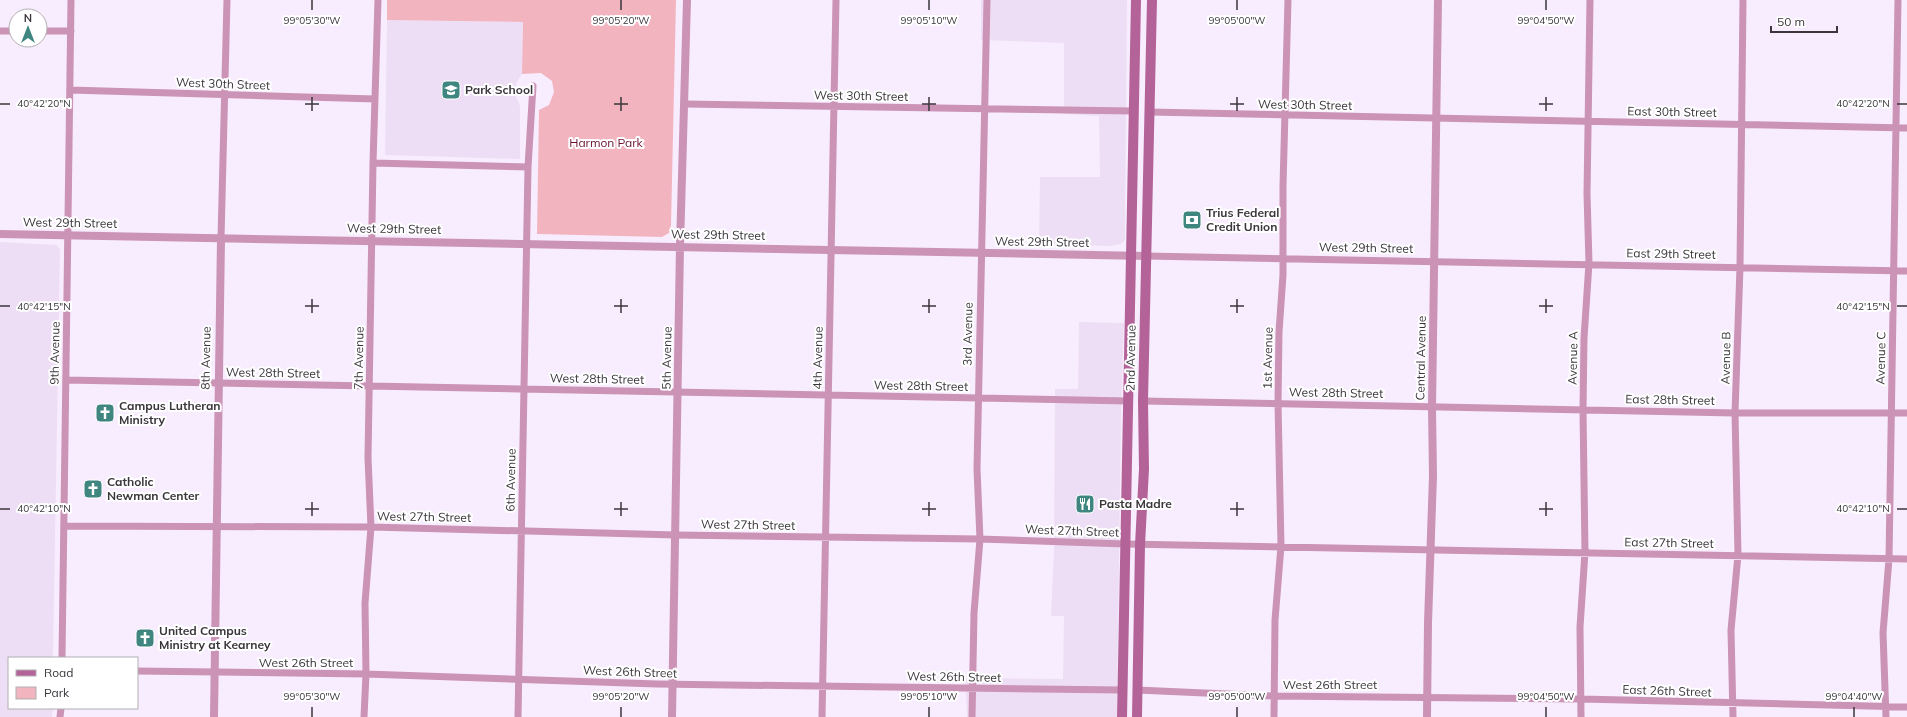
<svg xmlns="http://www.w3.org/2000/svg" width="1907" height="717" font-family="Mulish,sans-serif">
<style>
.built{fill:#eedef5}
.green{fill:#f2b4bf}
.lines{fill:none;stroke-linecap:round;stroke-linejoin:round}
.minor{stroke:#cb93b6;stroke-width:7}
.tertiary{stroke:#cb93b6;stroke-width:8}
.secondary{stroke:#b46399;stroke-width:10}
.ticks{fill:none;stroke:#3a363c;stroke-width:1.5}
.labels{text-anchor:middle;stroke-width:4;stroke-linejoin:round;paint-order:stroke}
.street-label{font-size:12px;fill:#3a363c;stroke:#fff}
.poi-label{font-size:12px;font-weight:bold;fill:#3a363c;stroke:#fff;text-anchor:start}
.park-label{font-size:12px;fill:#6a122f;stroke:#fff}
.ticks-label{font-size:10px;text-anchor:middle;fill:#3a363c;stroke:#fff;stroke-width:4;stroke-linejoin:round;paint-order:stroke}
</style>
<rect width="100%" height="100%" fill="#f8edfe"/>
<path class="built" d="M981 0H1127L1125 240 1121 244 1110 246 1039 244 1040 177H1100L1099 116 1064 114V43L981 40Z
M387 20 523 22 522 74 516 83V97L520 106V159L385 155Z
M0 242 57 245 60 250 53 658H9V708H53L52 717H0Z
M1079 322 1124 323 1121 413 1117 717H967L965 678 1063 679 1064 616H1051L1054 550 1055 389H1078Z"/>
<path class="green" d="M387 0H676L671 225 669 233 662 237 537 234 539 110 549 105 554 92 552 81 541 73 522 74 523 22 387 20Z"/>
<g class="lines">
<path class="minor" d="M0 31H16
M40 31H71
M70 90 375 99
M685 104 1133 111
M1149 112 1907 128
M373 163 528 167
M221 238 227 0
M1146 256 1907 271
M66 380 1128 401
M1143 401 1735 413H1907
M64 526 371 527 676 535 980 539 1125 544 1907 559
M62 658 71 0
M137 671 366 674 657 684 1122 690
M1137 690 1274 696 1582 699 1907 707
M60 717 61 708
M364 717 366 674 365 603 371 527 368 458 373 163 378 0
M518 717 528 167 533 86
M822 717 836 0
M972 717 974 613 980 539 977 469 987 0
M1274 717 1275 620 1281 546 1278 403 1279 332 1283 275V186L1288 0
M1581 717 1580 627 1585 552 1583 410 1584 338 1589 263 1587 194 1590 0
M1733 717 1731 630 1738 555 1735 413 1740 267 1743 0
M1886 717 1883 633 1889 559 1898 0"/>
<path class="tertiary" d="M0 234 1146 256
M214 717 221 238
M672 717 680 246 687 0
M1427 717 1428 623 1433 476 1432 407 1438 0"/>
<path class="secondary" d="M1122 717 1136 0
M1137 717 1140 545 1144 469 1143 401 1152 0"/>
</g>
<path class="ticks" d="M312 0V10M621 0V10M929 0V10M1237 0V10M1546 0V10M312 97V111M621 97V111M929 97V111M1237 97V111M1546 97V111M0 104H10M305 104H319M614 104H628M922 104H936M1230 104H1244M1539 104H1553M1897 104H1907M312 299V313M621 299V313M929 299V313M1237 299V313M1546 299V313M0 306H10M305 306H319M614 306H628M922 306H936M1230 306H1244M1539 306H1553M1897 306H1907M312 502V516M621 502V516M929 502V516M1237 502V516M1546 502V516M0 509H10M305 509H319M614 509H628M922 509H936M1230 509H1244M1539 509H1553M1897 509H1907M312 707V717M621 707V717M929 707V717M1237 707V717M1546 707V717M1854 707V717"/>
<defs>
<symbol id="school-square" viewBox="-11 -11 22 22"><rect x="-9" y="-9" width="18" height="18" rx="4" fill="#408680" stroke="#fff"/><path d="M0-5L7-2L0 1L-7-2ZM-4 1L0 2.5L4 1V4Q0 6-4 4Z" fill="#fff"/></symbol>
<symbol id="bank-square" viewBox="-11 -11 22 22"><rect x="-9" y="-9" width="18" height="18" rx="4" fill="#408680" stroke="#fff"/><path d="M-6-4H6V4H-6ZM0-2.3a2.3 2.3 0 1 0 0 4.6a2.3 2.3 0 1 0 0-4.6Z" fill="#fff"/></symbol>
<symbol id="church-square" viewBox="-11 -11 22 22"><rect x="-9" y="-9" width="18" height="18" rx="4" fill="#408680" stroke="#fff"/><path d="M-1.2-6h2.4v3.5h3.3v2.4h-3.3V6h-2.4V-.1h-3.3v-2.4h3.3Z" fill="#fff"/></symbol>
<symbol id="restaurant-square" viewBox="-11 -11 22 22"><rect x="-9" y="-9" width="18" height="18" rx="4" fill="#408680" stroke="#fff"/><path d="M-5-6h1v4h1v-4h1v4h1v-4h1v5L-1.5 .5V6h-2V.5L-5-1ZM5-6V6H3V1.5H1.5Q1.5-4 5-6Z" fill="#fff"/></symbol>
</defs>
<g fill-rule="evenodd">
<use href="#school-square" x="440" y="79" width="22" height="22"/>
<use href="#bank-square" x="1181" y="209" width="22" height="22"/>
<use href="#church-square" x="94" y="402" width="22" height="22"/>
<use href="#church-square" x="82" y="478" width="22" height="22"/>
<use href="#restaurant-square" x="1074" y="493" width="22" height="22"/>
<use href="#church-square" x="134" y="627" width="22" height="22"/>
</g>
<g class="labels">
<g class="street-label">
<text transform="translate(223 84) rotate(2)" y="4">West 30th Street</text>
<text transform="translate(861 96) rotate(1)" y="4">West 30th Street</text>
<text transform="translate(1305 105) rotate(1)" y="4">West 30th Street</text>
<text transform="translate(1672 112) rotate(1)" y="4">East 30th Street</text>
<text transform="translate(70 223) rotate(1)" y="4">West 29th Street</text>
<text transform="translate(394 229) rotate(1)" y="4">West 29th Street</text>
<text transform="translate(718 235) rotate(1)" y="4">West 29th Street</text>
<text transform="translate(1042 242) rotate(1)" y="4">West 29th Street</text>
<text transform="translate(1366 248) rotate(1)" y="4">West 29th Street</text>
<text transform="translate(1671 254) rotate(1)" y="4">East 29th Street</text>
<text transform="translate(968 334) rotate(-89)" y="4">3rd Avenue</text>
<text transform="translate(55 353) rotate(-89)" y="4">9th Avenue</text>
<text transform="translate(206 358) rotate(-89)" y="4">8th Avenue</text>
<text transform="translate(359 358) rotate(-89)" y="4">7th Avenue</text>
<text transform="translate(667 358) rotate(-89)" y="4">5th Avenue</text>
<text transform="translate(818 358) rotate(-89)" y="4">4th Avenue</text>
<text transform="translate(1131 358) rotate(-89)" y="4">2nd Avenue</text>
<text transform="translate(1268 358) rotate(-89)" y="4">1st Avenue</text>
<text transform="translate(1421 358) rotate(-89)" y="4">Central Avenue</text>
<text transform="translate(1573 358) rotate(-89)" y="4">Avenue A</text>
<text transform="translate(1726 358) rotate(-89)" y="4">Avenue B</text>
<text transform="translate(1881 358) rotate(-89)" y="4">Avenue C</text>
<text transform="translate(273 373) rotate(1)" y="4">West 28th Street</text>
<text transform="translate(597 379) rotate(1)" y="4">West 28th Street</text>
<text transform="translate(921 386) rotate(1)" y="4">West 28th Street</text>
<text transform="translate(1336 393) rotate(1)" y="4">West 28th Street</text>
<text transform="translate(1670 400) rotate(1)" y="4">East 28th Street</text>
<text transform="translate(511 480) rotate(-89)" y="4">6th Avenue</text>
<text transform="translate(424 517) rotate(1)" y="4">West 27th Street</text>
<text transform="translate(748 525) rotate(1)" y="4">West 27th Street</text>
<text transform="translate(1072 531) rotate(2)" y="4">West 27th Street</text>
<text transform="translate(1669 543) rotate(1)" y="4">East 27th Street</text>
<text x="306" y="667">West 26th Street</text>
<text transform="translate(630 672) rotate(2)" y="4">West 26th Street</text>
<text transform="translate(954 677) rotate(1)" y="4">West 26th Street</text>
<text x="1330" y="689">West 26th Street</text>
<text transform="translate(1667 691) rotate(2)" y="4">East 26th Street</text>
</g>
<g class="poi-label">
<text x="465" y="94">Park School</text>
<text x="1206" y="217">Trius Federal<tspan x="1206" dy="14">Credit Union</tspan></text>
<text x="119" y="410">Campus Lutheran<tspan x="119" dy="14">Ministry</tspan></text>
<text x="107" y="486">Catholic<tspan x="107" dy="14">Newman Center</tspan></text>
<text x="1099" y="508">Pasta Madre</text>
<text x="159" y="635">United Campus<tspan x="159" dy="14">Ministry at Kearney</tspan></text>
</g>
<g class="park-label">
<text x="606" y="147">Harmon Park</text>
</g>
</g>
<g class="ticks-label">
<text x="312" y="24">99°05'30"W</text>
<text x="621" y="24">99°05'20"W</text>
<text x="929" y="24">99°05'10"W</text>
<text x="1237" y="24">99°05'00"W</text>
<text x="1546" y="24">99°04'50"W</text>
<text x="44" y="107">40°42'20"N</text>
<text x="1863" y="107">40°42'20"N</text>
<text x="44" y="310">40°42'15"N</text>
<text x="1863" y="310">40°42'15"N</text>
<text x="44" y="512">40°42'10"N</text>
<text x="1863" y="512">40°42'10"N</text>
<text x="312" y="700">99°05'30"W</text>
<text x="621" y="700">99°05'20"W</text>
<text x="929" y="700">99°05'10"W</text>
<text x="1237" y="700">99°05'00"W</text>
<text x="1546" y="700">99°04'50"W</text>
<text x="1854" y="700">99°04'40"W</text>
</g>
<rect x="8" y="657" width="130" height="52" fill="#ffffff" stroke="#b0afb1"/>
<rect x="16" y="670" width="20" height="6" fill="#b46399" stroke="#b0afb1"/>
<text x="44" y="677" font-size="12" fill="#3a363c">Road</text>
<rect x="16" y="687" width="20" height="12" fill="#f2b4bf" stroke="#b0afb1"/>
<text x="44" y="697" font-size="12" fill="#3a363c">Park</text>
<g transform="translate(28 28)"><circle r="19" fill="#ffffff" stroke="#b0afb1"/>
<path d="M0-3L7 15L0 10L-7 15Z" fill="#408680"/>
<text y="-6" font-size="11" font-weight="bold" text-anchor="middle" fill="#3a363c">N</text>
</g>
<path d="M1771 26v6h66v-6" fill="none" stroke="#3a363c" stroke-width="2"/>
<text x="1777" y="26" font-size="12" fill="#3a363c" stroke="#ffffff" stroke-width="3" paint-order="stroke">50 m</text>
</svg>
